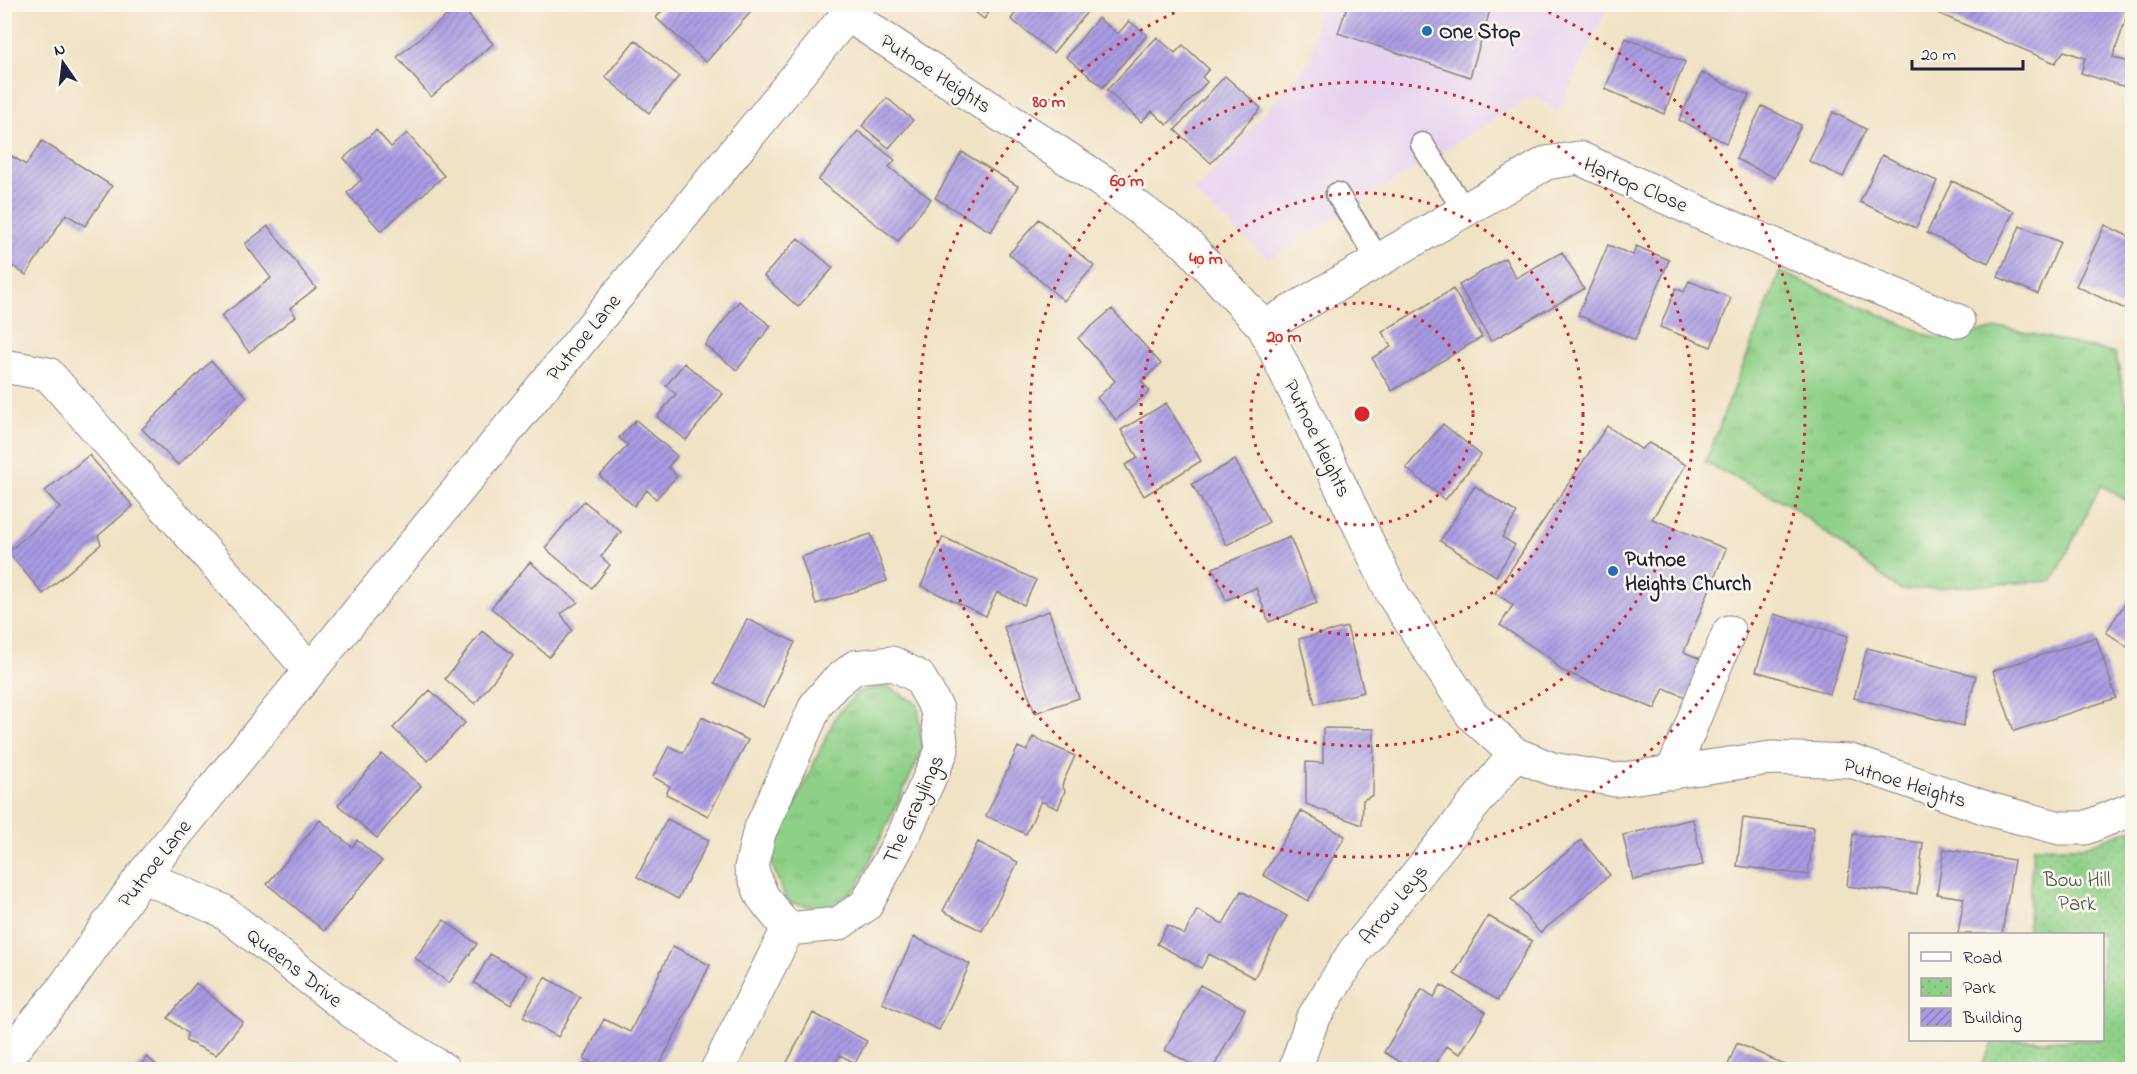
<svg xmlns="http://www.w3.org/2000/svg" width="2137" height="1074" font-family="'Indie Flower',sans-serif">
<style>
.built{fill:#e6d2f0}
.grass{fill:url(#grass-tufts);stroke:#587962;stroke-width:1.5}
.park{fill:url(#park-dots);stroke:#587962;stroke-width:1.5}
.building{fill:url(#building-hatch)}
.lines{fill:none;stroke-linecap:round;stroke-linejoin:round}
.service-casing{stroke:#898280;stroke-width:25}
.minor-casing{stroke:#898280;stroke-width:35}
.tertiary-casing{stroke:#898280;stroke-width:35}
.service{stroke:#fff;stroke-width:22}
.minor{stroke:#fff;stroke-width:33}
.tertiary{stroke:#fff;stroke-width:33}
.ring{fill:none;stroke:#d62828;stroke-width:3;stroke-dasharray:3 6}
.poi-dot{fill:#1f6fb2;stroke:#fbf7ec;stroke-width:2}
.labels{text-anchor:middle;stroke-width:5;stroke-linejoin:round;paint-order:stroke}
.poi-label{font-size:21px;font-weight:bold;fill:#22223b;stroke:#fbf7ec;text-anchor:start}
.street-label{font-size:21px;fill:#22223b;stroke:#fbf7ec}
.park-label{font-size:21px;fill:#435652;stroke:#fbf7ec}
.centre{fill:#d62828;stroke:#fbf7ec;stroke-width:3}
.ring-label{font-size:18px;text-anchor:middle;font-weight:bold;fill:#d62828;stroke:#fbf7ec;stroke-width:5;stroke-linejoin:round;paint-order:stroke}
</style>
<defs>
<pattern id="grass-tufts" width="24" height="20" patternUnits="userSpaceOnUse" patternTransform="scale(1.5)"><rect width="24" height="20" fill="#8fd088"/><path d="M3 7l-1-3M5 7V3M7 7l1-3M15 17l-1-3M17 17v-4M19 17l1-3" fill="none" stroke="#7bb276"/></pattern>
<pattern id="park-dots" width="8" height="8" patternUnits="userSpaceOnUse" patternTransform="scale(1.5)"><rect width="8" height="8" fill="#8fd088"/><path d="M2 2h.1M6 6h.1" fill="none" stroke="#7bb276" stroke-width="1.8" stroke-linecap="round"/></pattern>
<pattern id="building-hatch" width="6" height="6" patternUnits="userSpaceOnUse" patternTransform="scale(1.5)"><rect width="6" height="6" fill="#ab9be4"/><path d="M-1 1l2-2M0 6l6-6M5 7l2-2" fill="none" stroke="#8b7eba"/></pattern>
</defs>
<rect width="100%" height="100%" fill="#fbf7ec"/>
<filter id="ink" filterUnits="userSpaceOnUse"><feTurbulence type="fractalNoise" baseFrequency=".0167" numOctaves="2"/><feDisplacementMap in="SourceGraphic" scale="12" xChannelSelector="R" yChannelSelector="G"/><feConvolveMatrix kernelMatrix="1 2 1 2 8 2 1 2 1" color-interpolation-filters="sRGB"/></filter>
<filter id="wash" filterUnits="userSpaceOnUse"><feTurbulence type="fractalNoise" baseFrequency=".008" numOctaves="4" result="noise"/><feDisplacementMap in="SourceGraphic" scale="24" xChannelSelector="R" yChannelSelector="G"/><feGaussianBlur stdDeviation="1.35" result="paint"/><feColorMatrix in="noise" values="0 0 0 0 0 0 0 0 0 0 0 0 0 0 0 0 0 1.4 0 .05"/><feComposite in="paint" operator="in"/></filter>
<g filter="url(#wash)">
<rect width="100%" height="100%" fill="#f0e2c5"/>
<path class="built" d="M1318 5H1609L1558 112 1533 95 1269 259 1194 193 1311 60Z"/>
<path class="grass" d="M1780 272 1935 338 2006 328 2115 353 2132 427V504L2101 485 2053 581 1900 590 1788 504 1705 463Z
M887 686 918 704 922 751 857 888 825 909 787 902 771 862 778 841 836 716 858 692Z"/>
<path class="park" d="M2132 829V1069H1980L1994 1040H2102V934H2027L2033 847H2083Z"/>
<g id="blocks">
<path class="building" d="M668 4H758L706 62 656 18Z
M965 4H995L984 19Z
M1023 4H1078L1087 12 1053 53 1011 19Z
M1348 4H1492L1470 77 1338 33Z
M1916 4H2131L2113 57 2132 63V89L2081 73 2085 58 2064 51 2055 63Z
M460 5 493 44 431 97 397 57Z
M1098 18 1118 34 1129 21 1147 35 1103 87 1066 57Z
M1157 37 1175 53 1183 45 1209 69 1202 77 1207 82 1167 125 1152 111 1141 122 1107 90Z
M1626 38 1685 62 1664 114 1605 89Z
M635 40 679 76 649 113 605 77Z
M1702 73 1749 95 1726 143 1679 120Z
M1225 76 1261 108 1211 163 1175 130Z
M887 98 913 120 889 148 862 126Z
M1762 106 1801 125 1775 178 1736 159Z
M1833 112 1866 129 1843 177 1809 161Z
M376 130 391 147 407 133 444 176 381 231 347 193 362 179 344 158Z
M858 131 895 160 889 167 931 199 898 241 818 180Z
M42 141 112 186 85 226 66 214 26 275 4 260V167L12 156 26 165Z
M962 152 1018 186 991 232 935 198Z
M1882 155 1937 181 1916 228 1860 202Z
M1952 181 2014 211 1988 263 1927 233Z
M1039 219 1094 266 1064 301 1009 254Z
M2105 225 2132 238V294L2125 309 2076 286Z
M268 226 316 288 290 308 296 316 249 352 221 316 271 278 245 244Z
M2020 226 2060 242 2038 294 1998 277Z
M798 238 833 268 798 307 764 276Z
M1608 245 1633 255 1636 246 1669 260 1635 340 1578 315Z
M1562 252 1584 289 1491 341 1459 285 1505 258 1516 278Z
M1689 281 1731 298 1711 347 1660 327 1676 288 1684 292Z
M1453 289 1482 337 1392 391 1372 358 1391 347 1382 332Z
M739 301 771 326 737 370 705 345Z
M1112 309 1161 364 1141 381 1150 391 1116 420 1097 398 1115 381 1078 338Z
M211 361 247 397 178 465 142 429Z
M684 363 723 394 686 440 657 417 676 394 666 386Z
M1166 403 1201 461 1144 496 1125 465 1138 458 1121 430Z
M636 420 677 456 668 467 677 476 656 499 647 490 634 506 600 476 628 445 619 438Z
M1443 424 1481 455 1445 500 1406 468Z
M1607 426 1641 449 1649 443 1686 465 1652 519 1726 549 1684 652 1703 660 1688 698 1664 688 1655 709 1561 670 1551 659 1500 625 1513 605 1495 593Z
M89 455 133 506 98 536 101 544 43 594 8 552 60 508 45 491Z
M1235 460 1269 522 1227 545 1192 484Z
M1475 486 1517 513 1502 537 1515 545 1496 576 1440 541Z
M584 501 621 532 601 557 610 565 592 588 545 548Z
M871 534 887 581 816 604 801 557Z
M943 537 1036 580 1024 605 997 592 986 616 921 586Z
M1290 537 1317 603 1269 622 1256 588 1226 600 1213 568Z
M530 562 578 602 561 614 572 630 549 657 491 608Z
M2132 593V650L2106 632Z
M1049 611 1079 698 1035 713 1004 627Z
M1774 614 1848 636 1830 694 1756 671Z
M747 619 795 642 763 707 715 683Z
M1347 627 1364 692 1315 704 1299 639Z
M482 631 513 655 475 704 445 679Z
M2096 637 2116 698 2014 731 1993 671Z
M1867 648 1976 676 1963 726 1854 698Z
M430 690 465 723 428 761 393 728Z
M702 717 748 740 708 816 666 794 670 786 653 777 669 746 683 753Z
M1323 728 1374 729 1373 795 1363 800 1362 825 1306 804V762L1323 763Z
M1033 737 1075 756 1062 785 1065 791 1058 809 1041 801 1026 834 986 816 1018 747 1027 751Z
M382 754 421 786 377 838 338 805Z
M1301 811 1345 836 1308 901 1263 875Z
M1743 818 1814 827 1808 875 1737 866Z
M667 819 709 840 678 899 637 877Z
M1693 819 1703 865 1633 880 1623 835Z
M320 820 352 847 357 840 382 861 324 931 267 884Z
M1853 834 1923 843 1917 894 1847 886Z
M1581 840 1610 875 1540 933 1511 899Z
M978 842 1018 862 982 931 943 911Z
M1944 849 2014 860 2002 934H1958L1964 898 1937 894Z
M1241 891 1287 916 1254 978 1209 954 1201 968 1157 944 1167 925 1184 935 1197 910 1223 924Z
M1488 916 1532 941 1498 1000 1454 974Z
M444 920 477 944 449 983 415 958Z
M914 937 970 964 939 1030 882 1003Z
M673 946 710 965 657 1070H604L584 1059 604 1019 630 1032Z
M490 954 528 975 511 1005 474 983Z
M545 977 580 997 558 1037 523 1017Z
M196 983 243 1022 216 1055 186 1041 187 1033 168 1018Z
M1200 985 1245 1009 1212 1070H1202L1165 1050Z
M1441 985 1486 1012 1460 1054 1446 1046 1433 1070H1413L1384 1052 1422 989 1434 997Z
M813 1013 867 1041 855 1063 840 1055 832 1070H783Z
M1737 1043 1796 1070H1726Z
M147 1057 162 1070H136Z"/>
</g>
</g>
<g filter="url(#ink)">
<use href="#blocks" fill-opacity="0" stroke="#898280" stroke-width="1.5"/>
<g class="lines">
<defs>
<path id="service" d="M1422 144 1464 210
M1337 194 1378 259"/>
<path id="minor" d="M848 15 1108 185 1187 244 1264 327 1393 595 1472 715 1515 754 1552 769 1616 780 1771 758 1851 761 1992 810 2060 828H2085L2132 809
M1264 327 1546 163 1579 158 1736 229 1958 321
M4 366 48 374 309 669
M892 663 919 677 937 709 942 750 906 830 866 905 838 924 788 929 762 896 751 868 759 833 816 705 834 684 855 667Z
M1672 773 1729 632
M717 1070 788 929
M1295 1070 1312 1020 1354 952 1515 754"/>
<path id="tertiary" d="M142 876 221 910 354 1013 444 1070
M4 1060 60 993 142 876 856 4"/>
</defs>
<use href="#service" class="service-casing"/>
<use href="#minor" class="minor-casing"/>
<use href="#tertiary" class="tertiary-casing"/>
<use href="#service" class="service"/>
<use href="#minor" class="minor"/>
<use href="#tertiary" class="tertiary"/>
</g>
</g>
<g class="ring">
<circle cx="1362" cy="414" r="111"/>
<circle cx="1362" cy="414" r="221"/>
<circle cx="1362" cy="414" r="332"/>
<path d="M1532 5A443 443 0 1 1 1192 5"/>
</g>
<g class="poi-dot">
<circle cx="1427" cy="31" r="6"/>
<circle cx="1613" cy="571" r="6"/>
</g>
<g class="labels">
<g class="poi-label">
<text x="1439" y="38">One Stop</text>
<text x="1625" y="566">Putnoe<tspan x="1625" dy="24">Heights Church</tspan></text>
</g>
<g class="street-label">
<text transform="translate(936 73) rotate(33)" y="7">Putnoe Heights</text>
<text transform="translate(1636 184) rotate(23)" y="7">Hartop Close</text>
<text transform="translate(583 337) rotate(-51)" y="7">Putnoe Lane</text>
<text transform="translate(1318 438) rotate(64)" y="7">Putnoe Heights</text>
<text transform="translate(1905 782) rotate(17)" y="7">Putnoe Heights</text>
<text transform="translate(913 809) rotate(-65)" y="7">The Graylings</text>
<text transform="translate(154 863) rotate(-52)" y="7">Putnoe Lane</text>
<text transform="translate(1393 904) rotate(-51)" y="7">Arrow Leys</text>
<text transform="translate(295 967) rotate(38)" y="7">Queens Drive</text>
</g>
<g class="park-label">
<text x="2077" y="886">Bow Hill<tspan x="2077" dy="24">Park</tspan></text>
</g>
</g>
<circle cx="1362" cy="414" r="9" class="centre"/>
<g class="ring-label">
<text x="1049" y="107">80 m</text>
<text x="1127" y="186">60 m</text>
<text x="1206" y="264">40 m</text>
<text x="1284" y="342">20 m</text>
</g>
<rect width="2137" height="1074" fill="none" stroke="#fbf7ec" stroke-width="24"/>
<rect x="1909" y="933" width="195" height="108" fill="#fbf7ec" stroke="#a4a2a5" stroke-width="1.5"/>
<rect x="1921" y="952" width="30" height="9" fill="#ffffff" stroke="#a4a2a5" stroke-width="1.5"/>
<text x="1963" y="963" font-size="18" fill="#22223b">Road</text>
<rect x="1921" y="978" width="30" height="18" fill="url(#park-dots)" stroke="#a4a2a5" stroke-width="1.5"/>
<text x="1963" y="993" font-size="18" fill="#22223b">Park</text>
<rect x="1921" y="1008" width="30" height="18" fill="url(#building-hatch)" stroke="#a4a2a5" stroke-width="1.5"/>
<text x="1963" y="1023" font-size="18" fill="#22223b">Building</text>
<g transform="translate(63 63) rotate(346)" stroke="#fbf7ec" stroke-width="4.5" paint-order="stroke">
<path d="M0-4.5L10 22L0 15L-10 22Z" fill="#22223b"/>
<text y="-9" font-size="16" font-weight="bold" text-anchor="middle" fill="#22223b">N</text>
</g>
<path d="M1912 60v9h111v-9" fill="none" stroke="#22223b" stroke-width="3"/>
<text x="1921" y="60" font-size="18" fill="#22223b" stroke="#fbf7ec" stroke-width="4.5" paint-order="stroke">20 m</text>
</svg>
